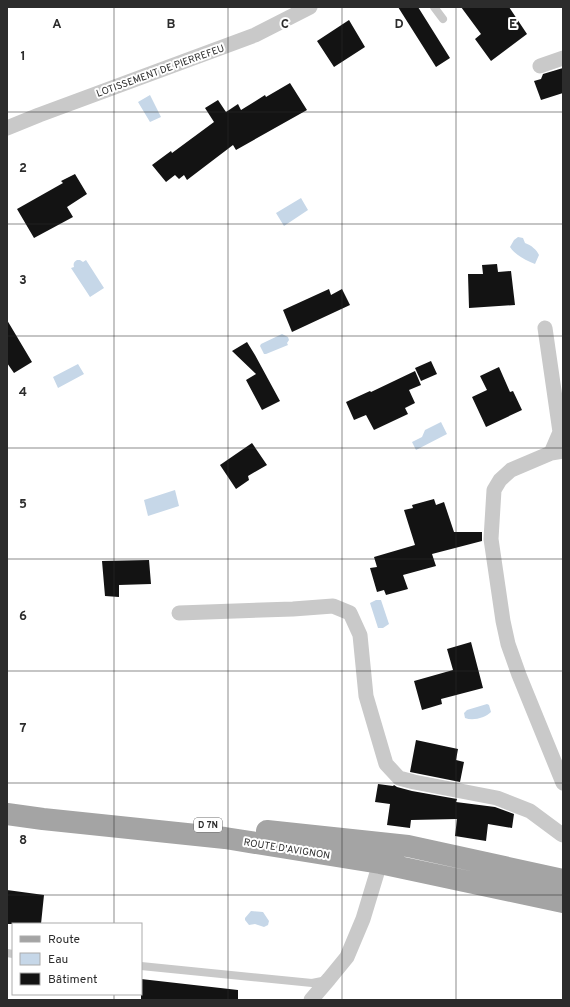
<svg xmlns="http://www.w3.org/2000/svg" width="570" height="1007" font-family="Overpass,sans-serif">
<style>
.water{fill:#c6d7e8}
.building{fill:#131313}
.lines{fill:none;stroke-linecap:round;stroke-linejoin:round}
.lane{stroke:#c9c9c9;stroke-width:8}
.street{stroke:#c9c9c9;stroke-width:15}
.primary{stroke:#a4a4a4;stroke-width:22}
.grid{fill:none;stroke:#2c2c2c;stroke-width:1;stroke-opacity:0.55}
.labels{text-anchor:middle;stroke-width:4;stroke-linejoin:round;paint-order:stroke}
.shield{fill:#fff;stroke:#6b6b6b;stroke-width:1}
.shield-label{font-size:9px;font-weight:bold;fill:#2c2c2c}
.street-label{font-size:10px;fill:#2c2c2c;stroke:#fff}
.grid-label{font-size:13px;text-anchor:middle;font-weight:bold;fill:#2c2c2c;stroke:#fff;stroke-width:4;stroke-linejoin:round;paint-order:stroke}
</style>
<rect width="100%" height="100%" fill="#fff"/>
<path class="water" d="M150 95 161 117 150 122 138 102Z
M301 198 308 210 284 226 276 213Z
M518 237 523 238 525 243C531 245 537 250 539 255L535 264C526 260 516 256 510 247L514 240Z
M77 260H80L83 262 86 260 104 288 90 297 71 268 74 267C73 263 74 262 77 260Z
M282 334 288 337 289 340 287 343 288 345 266 354H264L260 346 261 344Z
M78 364 84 374 58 388 53 377Z
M441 422 447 434 416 450 412 442 422 437 425 430Z
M175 490 179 506 148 516 144 500Z
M376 600H381L389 624 383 628H378L370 603Z
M487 704 489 705 491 712C485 718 473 721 465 718L464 713 467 710Z
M251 911 263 912 269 921 268 925 264 927 255 924 249 925 245 920V918Z"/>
<path class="building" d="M398 7H418L450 58 436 67Z
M461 7H509L527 34 491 61 475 39 481 34Z
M349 20 365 47 334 67 317 41Z
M563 68V93L541 100 534 81 541 79 543 74Z
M290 83 307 110 236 150 233 145 187 180 184 175 179 179 175 175 166 182 152 165 171 151 172 153 214 122 205 108 218 100 226 112 238 104 241 110 265 95 266 97Z
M75 174 87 194 67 207 73 217 34 238 17 209 63 183 61 181Z
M497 264 498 272 511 271 515 305 469 308 468 274H483L482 265Z
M329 289 331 295 342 289 350 305 292 332 283 310Z
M7 320 32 362 14 373 7 363Z
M247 342 255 355 280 401 262 410 246 380 256 374 232 351Z
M431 361 437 374 421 381 415 368Z
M499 367 510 392 513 391 522 410 486 427 472 397 487 390 480 376Z
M415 371 421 385 409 390 415 403 405 408 408 414 374 430 366 415 354 420 346 402 370 391 371 392Z
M252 443 267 465 248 476 249 480 236 489 220 465Z
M434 499 436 505 444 502 454 532H482V541L432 554 436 566 403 575 408 589 386 595 384 590 377 592 370 568 377 567 374 557 415 545 404 510 413 508 412 505Z
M149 560 151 584 119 585V597L105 596 102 561Z
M471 642 483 688 441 699 442 704 422 710 414 681 453 670 447 649Z
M416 740 458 749 456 760 464 762 460 782 410 772Z
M378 784 393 786 394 785 397 787 412 791 457 799 456 802 495 807 514 814 512 828 488 824 486 841 455 836 457 819 411 820 410 828 387 825 390 804 375 802Z
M7 890 44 895 41 924H7Z
M141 979 238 990V1000H141Z"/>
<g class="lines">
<path class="lane" d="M434 7 443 19
M7 953 13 954
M141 966 312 983 327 980"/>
<path class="street" d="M540 66 563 58
M7 128 39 115 255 35 310 7
M545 328 560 432 551 453
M563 451 551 453 511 470 500 480 494 490 491 539 503 621 508 644 519 675 563 783
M179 613 293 609 333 606 350 613 360 635 366 696 386 764 399 778 414 782 497 798 530 811 561 834 563 835
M311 1000 329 979 347 957 363 919 380 863 388 858"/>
<path class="primary" d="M7 814 43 819 225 838 380 863 563 902
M267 831 408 846 563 880"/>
</g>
<path class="grid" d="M114 7V924M228 7V1000M342 7V1000M456 7V1000M7 112H563M7 224H563M7 336H563M7 448H563M7 559H563M7 671H563M7 783H563M7 895H563M114 994V1000"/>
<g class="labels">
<rect class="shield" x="194" y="818" width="28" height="14" rx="3"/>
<g class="shield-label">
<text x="208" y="828">D 7N</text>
</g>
<g class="street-label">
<text transform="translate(160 70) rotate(-20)" y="4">LOTISSEMENT DE PIERREFEU</text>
<text transform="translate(287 848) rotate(9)" y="4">ROUTE D'AVIGNON</text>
</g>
</g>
<g class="grid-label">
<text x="57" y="28">A</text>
<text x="171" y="28">B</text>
<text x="285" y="28">C</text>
<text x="399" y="28">D</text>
<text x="513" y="28">E</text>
<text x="23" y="60">1</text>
<text x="23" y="172">2</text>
<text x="23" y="284">3</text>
<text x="23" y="396">4</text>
<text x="23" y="508">5</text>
<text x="23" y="620">6</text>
<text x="23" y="732">7</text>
<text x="23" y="844">8</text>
</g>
<rect width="570" height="1007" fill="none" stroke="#2c2c2c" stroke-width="16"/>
<rect x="12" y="923" width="130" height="72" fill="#ffffff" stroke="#ababab"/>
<rect x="20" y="936" width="20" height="6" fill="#a4a4a4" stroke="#ababab"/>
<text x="48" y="943" font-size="12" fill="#2c2c2c">Route</text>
<rect x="20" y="953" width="20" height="12" fill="#c6d7e8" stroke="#ababab"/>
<text x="48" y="963" font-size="12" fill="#2c2c2c">Eau</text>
<rect x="20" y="973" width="20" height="12" fill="#131313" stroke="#ababab"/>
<text x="48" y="983" font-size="12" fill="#2c2c2c">Bâtiment</text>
</svg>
